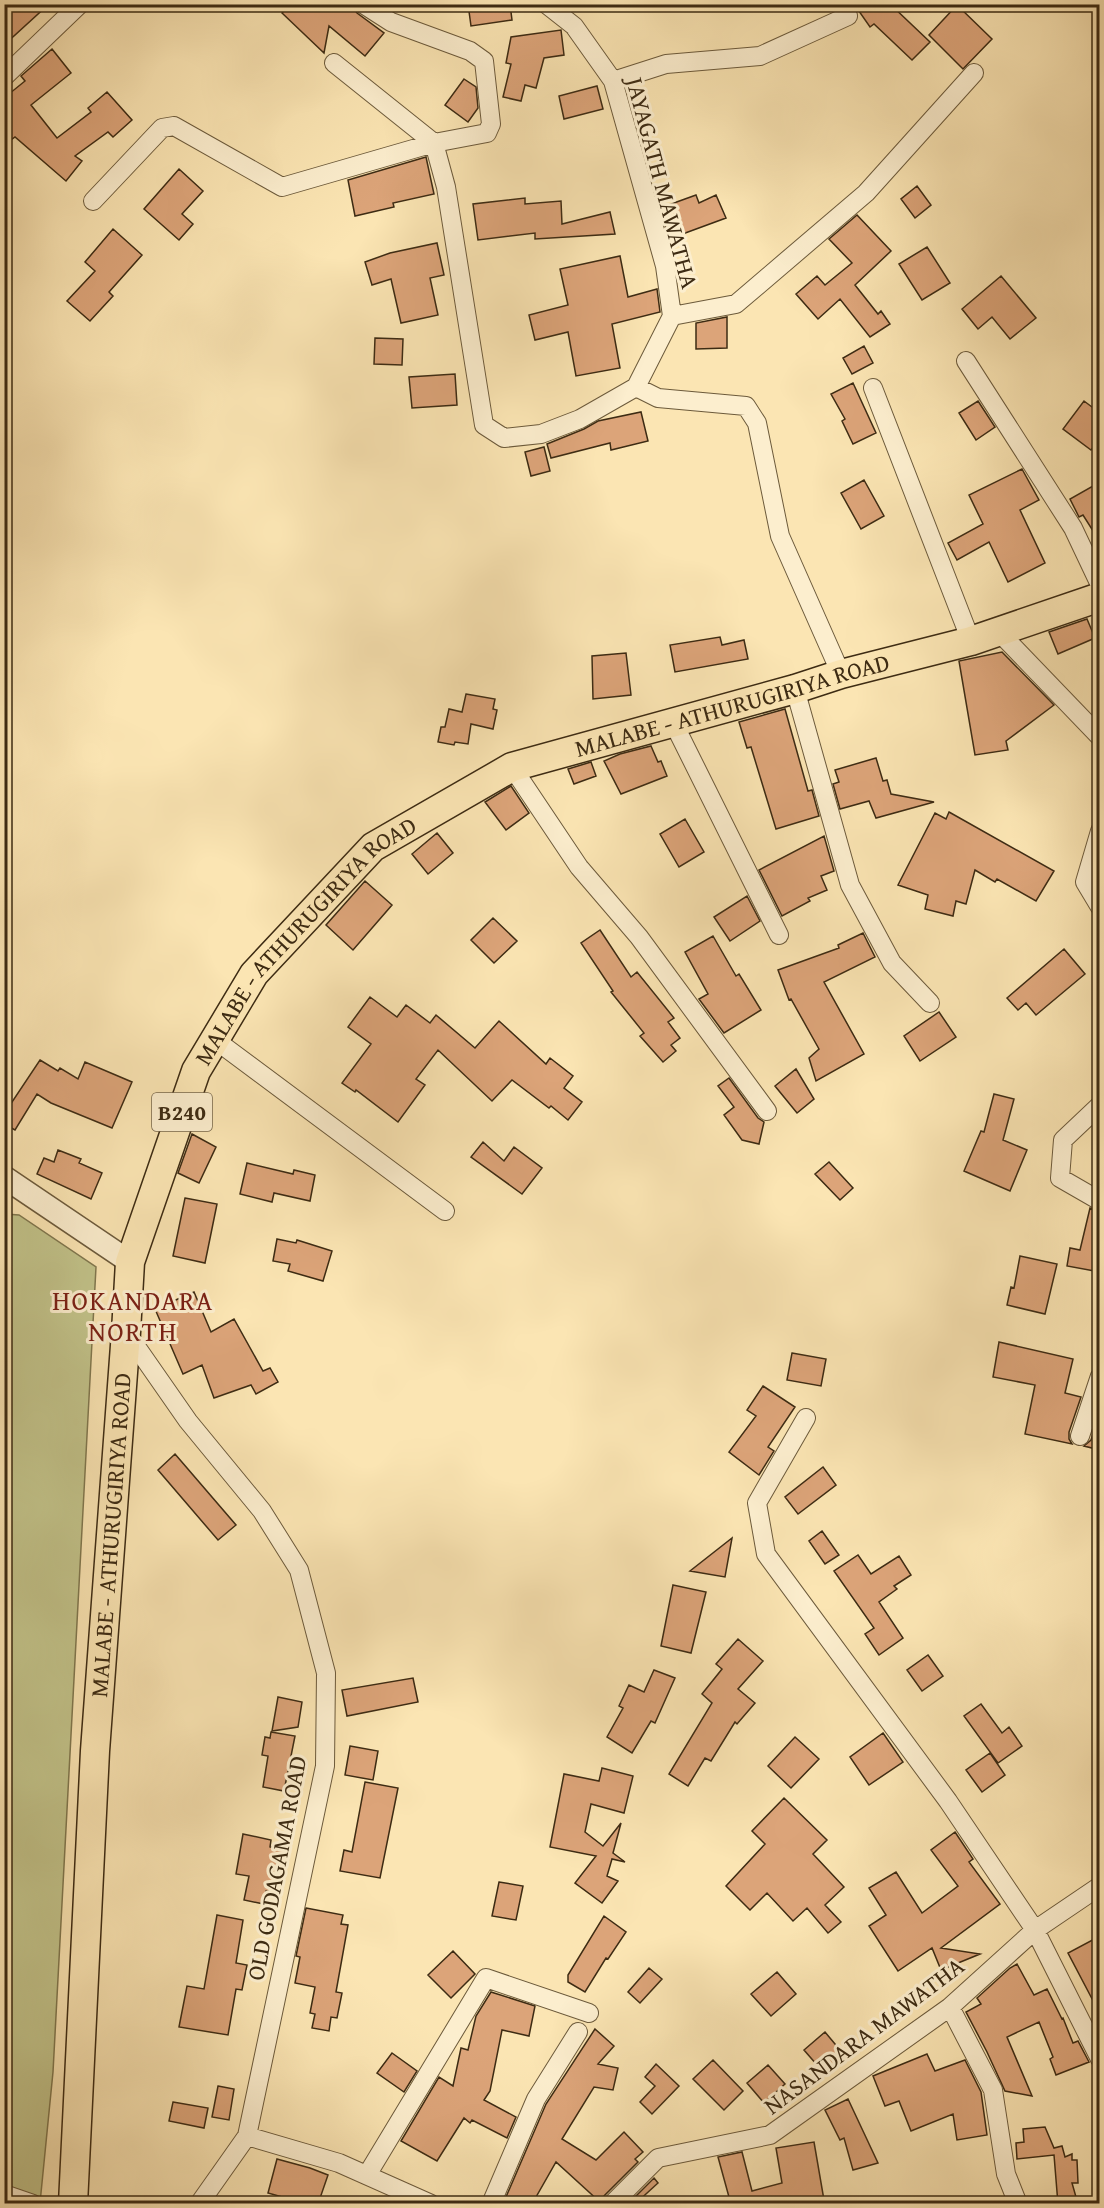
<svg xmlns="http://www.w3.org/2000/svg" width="1104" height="2208" font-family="'Gentium Book Plus',serif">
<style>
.green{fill:#c2c38a;stroke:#80774e;stroke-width:1.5}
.building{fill:#dca479;stroke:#3d2b13;stroke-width:1.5}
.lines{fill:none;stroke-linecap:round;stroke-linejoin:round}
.minor-casing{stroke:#6c5a3b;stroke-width:20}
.tertiary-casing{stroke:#6c5a3b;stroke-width:25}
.primary-casing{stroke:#3d2b13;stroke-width:31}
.minor{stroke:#fceece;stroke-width:18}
.tertiary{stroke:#fceece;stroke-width:22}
.primary{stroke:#fbe5b3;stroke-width:28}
.labels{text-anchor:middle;stroke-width:6;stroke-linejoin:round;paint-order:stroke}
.shield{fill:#fceece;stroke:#76664b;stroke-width:1.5}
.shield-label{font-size:22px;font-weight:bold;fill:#3d2b13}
.street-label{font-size:24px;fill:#3d2b13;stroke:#fceece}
.quarter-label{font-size:27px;letter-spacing:1.5px;fill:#7a1f14;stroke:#fceece}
</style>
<rect width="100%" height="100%" fill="#fbe5b3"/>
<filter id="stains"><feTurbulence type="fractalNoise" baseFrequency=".00333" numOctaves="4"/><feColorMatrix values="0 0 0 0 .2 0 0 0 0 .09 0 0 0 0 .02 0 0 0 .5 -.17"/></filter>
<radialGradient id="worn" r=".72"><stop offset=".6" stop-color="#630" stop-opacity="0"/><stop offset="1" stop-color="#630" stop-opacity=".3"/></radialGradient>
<path class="green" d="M5 1214 19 1215 96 1267 53 2072 40 2203 5 2204Z"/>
<path class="building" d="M4 4H49L4 45Z
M290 4H350L357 13 384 33 365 56 329 26 324 53 282 13Z
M468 4H510L512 20 471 26Z
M854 4H890L930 42 912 60 874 24 870 27Z
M957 5 992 39 963 69 929 35Z
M561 30 564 55 544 58 536 88 525 85 521 101 503 97 511 64 506 63 511 37Z
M52 49 71 73 31 105 57 138 91 112 88 108 107 92 132 120 113 137 108 132 75 156 82 161 66 181 15 137 4 145V98L25 81 21 76Z
M464 79 476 87 478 108 468 122 445 105Z
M597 86 603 109 564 119 559 96Z
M426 157 434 194 393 203 394 207 355 216 348 180Z
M179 169 203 191 182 214 193 224 179 240 144 209Z
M917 186 931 205 915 218 901 199Z
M696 195 699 203 716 195 726 218 669 239 660 208Z
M525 198V204L561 201 562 224 610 212 615 234 535 239V233L478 240 473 204Z
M857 215 891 251 855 285 878 314 881 311 890 324 870 337 840 299 818 319 796 294 817 276 825 285 852 263 829 239Z
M113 229 142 255 109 292 113 296 90 321 67 301 95 271 85 262Z
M437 243 444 275 430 278 438 315 401 323 391 279 372 285 365 262 390 253Z
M927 247 950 283 922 300 899 264Z
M620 256 628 297 657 289 660 312 612 324 620 368 576 376 568 332 535 340 529 315 568 305 560 269Z
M1001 276 1036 318 1010 339 992 317 978 329 962 309Z
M727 317V348L696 349V323Z
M375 338 403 339 402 365 374 364Z
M864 346 873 363 852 374 843 358Z
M455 374 457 405 412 408 409 377Z
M853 383 876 433 853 444 842 421 845 419 831 394Z
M978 401 995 427 976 440 959 413Z
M1084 401 1100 413V439L1091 450 1063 429Z
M641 412 648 441 611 450 610 443 551 458 547 444 584 429 598 421Z
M544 447 550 471 531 476 525 452Z
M1022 469 1039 500 1020 510 1045 563 1008 582 989 542 957 560 948 543 983 524 969 495Z
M864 480 884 516 861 529 841 493Z
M1100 482V542L1083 515 1079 517 1070 499Z
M1087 619 1095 638 1058 654 1049 632Z
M720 637 722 645 744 640 748 659 675 672 670 645Z
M1002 652 1054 705 1006 741 1008 750 975 755 959 661Z
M626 653 631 695 593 699 592 656Z
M466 694 495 699 493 709 497 710 493 729 471 724 468 744 455 742 454 745 438 742 441 727H445L449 709 462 712Z
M785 709 808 791 812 790 819 816 776 829 751 747 747 748 739 722Z
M651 746 658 762 661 761 667 776 621 794 604 761 620 754Z
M876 758 883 781 887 780 891 794 934 802 876 818 869 801 840 809 833 784 839 782 835 770Z
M591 762 596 776 574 784 568 769Z
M511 786 529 813 506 830 485 802Z
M949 812 1054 871 1036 901 997 879 995 882 975 870 966 904 956 901 953 916 925 909 928 895 898 885 935 813 946 819Z
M685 819 704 852 679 867 660 834Z
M437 833 453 853 428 874 412 854Z
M824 836 834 871 821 876 827 890 808 898 810 901 782 916 759 870Z
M365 881 392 905 353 950 326 925Z
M747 896 760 921 730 941 714 917Z
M493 918 517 941 494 963 471 940Z
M600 930 631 977 637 972 674 1018 668 1022 680 1038 671 1045 676 1051 663 1062 640 1036 644 1033 611 992 613 991 581 943Z
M863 933 875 957 824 982 864 1054 816 1081 809 1058 819 1049 791 999 789 1000 778 970 839 948 838 945Z
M713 936 736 976 739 974 761 1010 724 1033 699 999 708 994 685 952Z
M1064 949 1085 974 1036 1015 1026 1003 1018 1010 1007 998Z
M370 997 397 1017 406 1005 430 1023 436 1015 475 1048 499 1021 546 1064 550 1058 573 1076 564 1088 582 1102 568 1120 551 1106 549 1108 512 1080 492 1101 438 1050 416 1079 425 1085 398 1122 356 1090 355 1092 342 1083 371 1044 348 1027Z
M939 1012 956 1037 920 1061 904 1036Z
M40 1060 58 1071 60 1068 78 1079 85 1062 132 1082 112 1128 51 1103 37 1094 15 1130 4 1124V1114Z
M796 1069 814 1099 797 1113 775 1086Z
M729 1078 758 1118 764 1122 759 1144 742 1140 724 1115 734 1107 718 1086Z
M994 1094 1014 1099 1003 1140 1027 1150 1010 1191 964 1171 981 1131 984 1132Z
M192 1134 216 1147 199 1183 178 1173Z
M483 1142 504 1161 514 1147 542 1168 522 1194 471 1157Z
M58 1150 81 1159 79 1163 102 1173 91 1199 37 1174 44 1158 54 1162Z
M829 1162 853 1188 840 1200 815 1174Z
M247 1163 293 1174 294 1170 315 1175 310 1201 274 1193 272 1202 240 1194Z
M185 1198 217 1204 205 1263 173 1256Z
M1090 1208 1100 1212V1272L1067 1266 1070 1248 1080 1250Z
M277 1239 296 1243 297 1240 332 1251 323 1281 288 1271 290 1264 273 1261Z
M1020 1256 1057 1264 1045 1314 1007 1305 1011 1287 1014 1288Z
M194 1292 211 1332 234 1319 263 1371 270 1368 278 1382 256 1394 251 1385 214 1398 202 1365 183 1374 155 1309Z
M999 1342 1073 1359 1065 1393 1081 1397 1069 1432V1439L1072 1444 1025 1434 1035 1385 993 1377Z
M792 1353 826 1359 821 1386 787 1380Z
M763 1386 795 1407 768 1447 774 1451 759 1475 729 1452 756 1416 747 1410Z
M1100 1413V1450L1084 1446 1091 1440Z
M175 1454 236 1525 218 1540 158 1470Z
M823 1467 836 1485 798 1514 785 1497Z
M822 1531 839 1555 825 1564 809 1541Z
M732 1538 725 1577 690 1571Z
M858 1555 871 1574 899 1556 911 1575 894 1586 897 1589 879 1602 903 1638 879 1655 865 1634 874 1628 834 1571Z
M673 1585 706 1592 691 1653 661 1646Z
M738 1639 763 1661 738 1689 755 1703 737 1724 735 1722 711 1761 705 1758 688 1786 669 1774 712 1703 702 1694 722 1669 716 1664Z
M928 1655 943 1676 922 1691 907 1670Z
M654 1670 675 1678 655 1723 651 1721 632 1753 607 1737 623 1708 619 1706 629 1685 644 1692Z
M413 1678 418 1702 347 1716 342 1690Z
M278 1697 302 1702 298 1727 272 1731Z
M981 1704 1002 1733 1009 1727 1022 1746 998 1763 964 1716Z
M271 1732 295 1736 284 1791 263 1787 268 1756 262 1755 265 1737 270 1738Z
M883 1733 903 1762 869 1785 850 1757Z
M795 1737 819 1759 791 1788 768 1766Z
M350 1746 378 1751 373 1780 345 1775Z
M990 1753 1005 1775 982 1792 966 1770Z
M602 1768 633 1776 624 1813 591 1804 585 1832 603 1846 621 1823 613 1853 625 1862 612 1859 607 1876 618 1881 602 1903 575 1883 596 1856 550 1847 564 1774 599 1781Z
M365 1782 398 1788 380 1878 340 1871 344 1850 352 1852Z
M784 1798 827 1840 813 1854 844 1887 825 1905 841 1922 828 1933 807 1908 793 1921 767 1893 750 1910 726 1886 765 1844 752 1831Z
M955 1832 973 1859 969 1862 1000 1904 941 1948 980 1954 941 1970 932 1948 898 1971 869 1926 886 1915 869 1888 896 1872 922 1913 958 1886 931 1850Z
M243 1834 271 1840 270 1847 287 1850 279 1893 266 1891 264 1904 244 1900 249 1876 236 1874Z
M499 1882 523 1886 516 1920 492 1916Z
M306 1908 343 1915 341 1924 348 1925 336 1992 342 1993 337 2018 331 2017 329 2031 312 2028 315 2014 310 2013 315 1987 295 1983 300 1957 296 1956Z
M217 1915 243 1920 236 1963 247 1965 242 1990 236 1989 228 2035 179 2027 187 1986 204 1989Z
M604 1916 626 1932 608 1959 606 1958 585 1992 568 1982V1975Z
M1100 1936V2014L1068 1953Z
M453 1951 475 1974 451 1998 428 1975Z
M1017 1964 1034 1995 1047 1989 1062 2019 1063 2018 1073 2043 1078 2041 1089 2062 1056 2075 1050 2059 1053 2057 1039 2022 1007 2037 1032 2096 1005 2091 987 2052 966 2012 981 2004 977 1998 1010 1968Z
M649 1968 662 1979 640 2003 628 1992Z
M777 1972 796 1994 771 2016 751 1994Z
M491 1992 535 2006 529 2036 502 2030 490 2091 484 2100 516 2117 507 2138 472 2120 470 2123 464 2118 437 2161 401 2141 439 2077 453 2086 461 2048 468 2050 476 2016Z
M595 2029 614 2046 598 2064 618 2068 613 2090 594 2087 562 2139 596 2160 624 2132 643 2152 635 2159 638 2162 604 2196 601 2203 556 2162 532 2204H503L546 2104Z
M825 2032 845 2056 824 2073 804 2050Z
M392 2053 417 2071 404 2092 377 2073Z
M927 2054 935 2071 965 2060 981 2092 987 2135 957 2140 953 2114 911 2131 899 2101 885 2106 873 2076Z
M713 2060 743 2091 724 2110 693 2079Z
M656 2064 679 2086 652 2114 640 2102 655 2086 645 2077Z
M768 2065 785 2084 764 2103 747 2083Z
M218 2086 234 2089 229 2120 212 2117Z
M848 2099 878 2163 853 2170 844 2138 840 2140 825 2110Z
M173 2102 208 2108 204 2128 169 2121Z
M1045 2127 1054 2148 1062 2146 1065 2157 1072 2154V2160H1077L1078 2183H1072L1078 2204H1058L1054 2155 1017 2159 1016 2143 1024 2142 1023 2129Z
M814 2142 824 2200 804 2204H727L726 2198 729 2197 718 2157 742 2152 752 2191 782 2183 776 2148Z
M277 2159 310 2168 328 2175 318 2204H307L268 2193Z
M654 2178 658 2183 635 2204H628Z"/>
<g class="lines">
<defs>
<path id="minor" d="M363 4 391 22 470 51 484 61 491 124 487 133 434 143 446 187 484 425 504 438 541 434 580 419 636 387
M546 4 574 26 613 81 665 266 672 316 636 387 658 398 746 406 757 423 780 536 841 674
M334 63 434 143
M4 77 80 4
M613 81 666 64 760 56 848 16
M93 201 162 128 174 126 282 187 434 143
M672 316 736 304 866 193 974 73
M966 361 1073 528 1100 585
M873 388 971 641
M999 632 1100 737
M795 689 850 885 892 963 930 1003
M673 722 779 935
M512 767 579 867 639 937 767 1111
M1100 831 1085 882 1100 907
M214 1039 445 1211
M1100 1105 1063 1140 1060 1178 1100 1201
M126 1332 188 1421 262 1511 299 1570 326 1673 325 1766 247 2136 199 2204
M806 1418 757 1503 766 1554 948 1801 1035 1930 1100 2059
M1080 1436 1100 1376
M950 2007 993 2090 1006 2174 1018 2204
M247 2136 339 2163 431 2204
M367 2175 486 1978 589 2013
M4 2194 33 2204
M491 2204 536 2099 578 2032
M612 2204 658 2158 770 2135 950 2007 1035 1930 1100 1886"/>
<path id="tertiary" d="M4 1177 130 1262"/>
<g id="primary">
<path id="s1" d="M73 2204 95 1751 126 1332 130 1262 196 1071 254 974 373 847 512 767 795 689 841 674 971 641 1100 597"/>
</g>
</defs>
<use href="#minor" class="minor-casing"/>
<use href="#tertiary" class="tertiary-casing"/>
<use href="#primary" class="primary-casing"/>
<use href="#minor" class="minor"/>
<use href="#tertiary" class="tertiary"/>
<use href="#primary" class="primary"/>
</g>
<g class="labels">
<rect class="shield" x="152" y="1093" width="60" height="38" rx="4.5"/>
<g class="shield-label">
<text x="182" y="1120">B240</text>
</g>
<g class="street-label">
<text transform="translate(662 183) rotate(75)" y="8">JAYAGATH MAWATHA</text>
<text dy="8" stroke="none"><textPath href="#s1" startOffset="1822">MALABE - ATHURUGIRIYA ROAD</textPath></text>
<text dy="8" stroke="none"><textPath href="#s1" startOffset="1318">MALABE - ATHURUGIRIYA ROAD</textPath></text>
<text dy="8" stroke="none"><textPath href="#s1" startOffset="670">MALABE - ATHURUGIRIYA ROAD</textPath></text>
<text transform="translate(277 1868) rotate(-79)" y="8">OLD GODAGAMA ROAD</text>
<text transform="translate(864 2036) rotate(-37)" y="8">NASANDARA MAWATHA</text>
</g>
<g class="quarter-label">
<text x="133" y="1310">HOKANDARA<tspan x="133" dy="31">NORTH</tspan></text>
</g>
</g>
<rect width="1104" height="2208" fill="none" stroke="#fbe5b3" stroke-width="24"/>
<rect x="6" y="6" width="1092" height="2196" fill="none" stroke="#3d2b13" stroke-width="3"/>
<rect x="12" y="12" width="1080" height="2184" fill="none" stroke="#3d2b13" stroke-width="1.5"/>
<rect width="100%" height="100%" filter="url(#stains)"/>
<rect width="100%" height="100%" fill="url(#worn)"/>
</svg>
